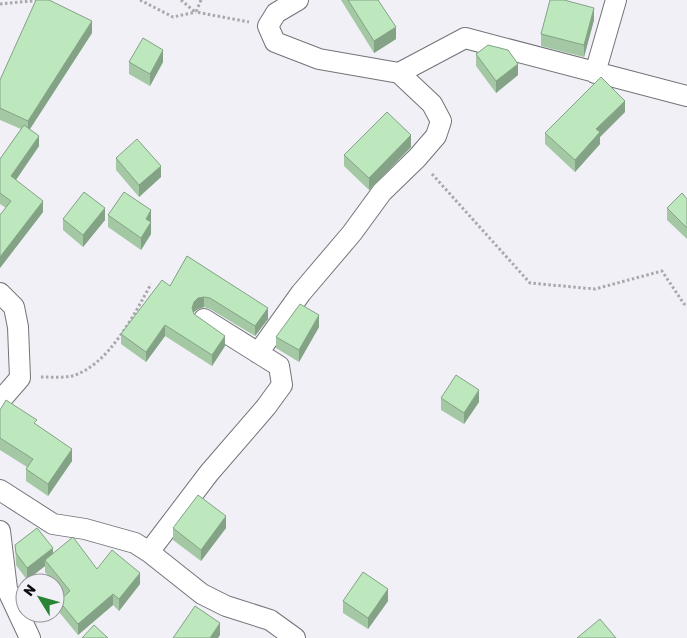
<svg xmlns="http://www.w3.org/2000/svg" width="687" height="638" font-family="Rubik,sans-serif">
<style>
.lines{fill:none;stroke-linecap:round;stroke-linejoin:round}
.street-casing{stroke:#747378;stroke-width:22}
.path{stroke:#a8a8ad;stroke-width:3;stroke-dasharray:2.5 2.5;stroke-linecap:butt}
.street{stroke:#fff;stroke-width:20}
.wall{fill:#a3c8a3}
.shaded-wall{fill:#84a285}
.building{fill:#bde8be;stroke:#84a285}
</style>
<rect width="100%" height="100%" fill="#f0f0f6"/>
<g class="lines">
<defs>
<path id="street" d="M298 0 276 13 268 26 275 42 319 59 399 73
M595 73 616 0
M0 293 14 307 18 327 20 378 0 401
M258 353 301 293 352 233 382 192 417 158 436 136 441 121 432 104 399 73 465 38 687 96
M0 490 53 524 85 529 135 543 149 552 202 594 226 606 270 620 295 638
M0 531 7 589 30 638
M149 552 209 473 266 407 282 385 279 366 204 319"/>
</defs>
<use href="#street" class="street-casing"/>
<path class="path" d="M140 0 173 17 196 12
M181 0 195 12
M201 0 196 12 249 22
M0 4 42 0
M432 174 530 283 595 289 662 271 684 304H687
M41 377C51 377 62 378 72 376 108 366 134 315 151 284"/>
<use href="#street" class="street"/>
</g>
<path class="wall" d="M341 0H378L396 39 374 53Z
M594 20 584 57 541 46V34Z
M92 33 30 129 39 146 16 180 43 212 0 268V215L6 208 0 204V159L21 129 0 120V80Z
M476 54 518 75 496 93 476 66Z
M129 62H163L150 86 129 74Z
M625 112 600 137V144L575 172 545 144V133Z
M411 147 369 190 344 166V155Z
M116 158 161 177 139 197 116 170Z
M687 199V239L667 220V208Z
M151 210V234L141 250 108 227V215Z
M63 219 105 220 83 247 63 230Z
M187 256 268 319 255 336 210 309 204 307 198 309 194 312V314L225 346 212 366 165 336 146 362 121 344V334L170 286Z
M319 327 299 362 276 348V337Z
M441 398 479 402 464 424 441 410Z
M0 410 37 425 72 461 48 496 26 481V469L27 467 0 450Z
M173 528H226L201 561 173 540Z
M15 545 53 553 140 584 119 611 113 605 78 635 59 612V601L65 596 45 572V566L27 580 16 565Z
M343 601H388L368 629 343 613Z"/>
<path class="shaded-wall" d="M594 8V20L584 57V45Z
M92 21V33L28 132V121Z
M396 27V39L374 53V41Z
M163 50V62L150 86V74Z
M518 64V75L496 93V81Z
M625 101V112L600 137V144L575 172V160L596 129Z
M411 135V147L369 190V178Z
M39 136V146L11 187V176Z
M161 166V177L139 197V185Z
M43 201V212L0 268V257Z
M105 208V220L83 247V235Z
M151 210V222L146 219Z
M151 222V234L141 250V238Z
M204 297V307L198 309 194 312 192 318V308L194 302 198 298Z
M268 308V319L255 336V326Z
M319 315V327L299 362V350Z
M165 325V336L146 362V352Z
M225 336V346L212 366V355Z
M479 390V402L464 424V413Z
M72 449V461L48 496V484Z
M226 516V528L201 561V550Z
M53 548V560H45V566L27 580V568Z
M140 573V584L119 611V599Z
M388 589V601L368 629V618Z
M113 594V605L78 635V624Z
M220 623V635L218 638H210Z"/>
<path class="building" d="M36 0H49L92 21 28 121 0 108V80Z
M348 0H378L396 27 374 41Z
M550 0H564L594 8 584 45 541 34Z
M143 38 163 50 150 74 129 62Z
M488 45 508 50 518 64 496 81 476 54Z
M601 77 625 101 596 129 600 132 575 160 545 133Z
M387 112 411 135 369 178 344 155Z
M24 125 39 136 11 176 43 201 0 257V215L11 201 0 193V159Z
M137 139 161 166 139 185 116 158Z
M84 192 105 208 83 235 63 219Z
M124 192 151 210 146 219 151 222 141 238 108 215Z
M682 193 687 199V228L667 208Z
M187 256 268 308 255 326 210 298 204 297 198 298 194 302 192 308 194 314 225 336 212 355 165 325 146 352 121 334 162 280 170 286Z
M300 304 319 315 299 350 276 337Z
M456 375 479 390 464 413 441 398Z
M6 400 37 420 34 423 72 449 48 484 26 469 33 459 0 438V410Z
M198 495 226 516 201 550 173 528Z
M37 528 53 548 27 568 16 553 15 545Z
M73 537 97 569 112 550 140 573 119 599 113 594 78 624 59 601 70 591 45 560Z
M363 572 388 589 368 618 343 601Z
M195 606 220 623 210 638H173Z
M600 619 616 638H577Z
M94 625 108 638H82Z"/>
<g transform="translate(40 598) rotate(307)"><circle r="24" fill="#f0f0f6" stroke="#95959a"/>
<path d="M0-4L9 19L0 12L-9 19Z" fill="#298435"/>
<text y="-8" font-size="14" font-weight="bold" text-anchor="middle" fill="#0d0d0f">N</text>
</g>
</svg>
